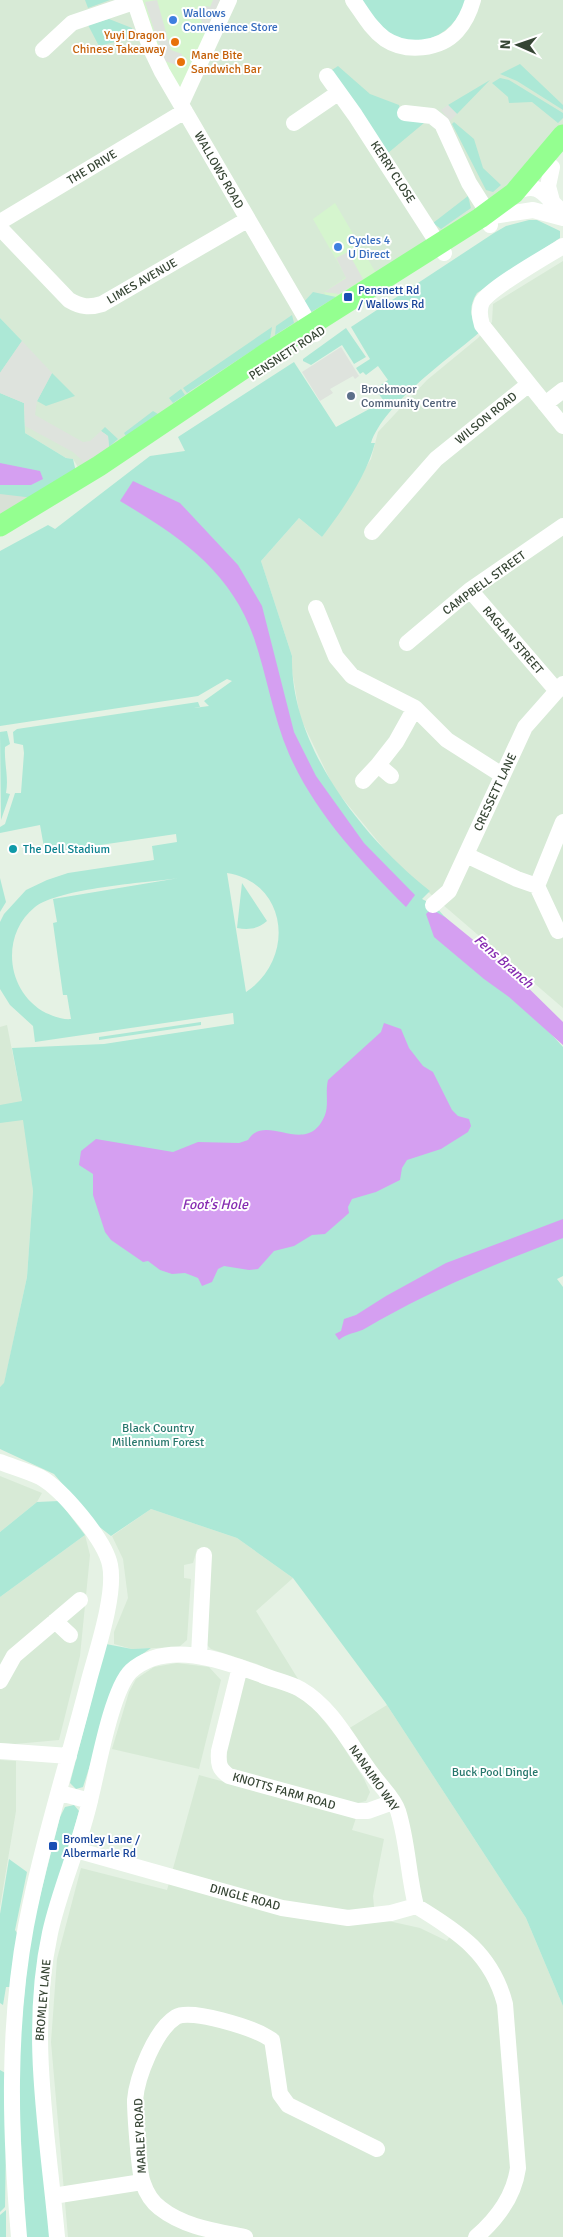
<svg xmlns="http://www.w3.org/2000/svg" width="563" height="2237" font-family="Signika,sans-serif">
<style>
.residential{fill:#d7ead6}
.commercial{fill:#d5f5ce}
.industrial{fill:#d8e1d6}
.green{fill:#ace8d6;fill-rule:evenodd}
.parking{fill:#dee3dd}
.water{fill:#d59ff1}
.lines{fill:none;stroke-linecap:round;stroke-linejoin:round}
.minor{stroke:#fff;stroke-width:16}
.major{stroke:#94ff90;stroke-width:21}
.shop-dot{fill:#3f7fe0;stroke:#fff;stroke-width:2}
.food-dot{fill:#e8710a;stroke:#fff;stroke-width:2}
.transit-dot{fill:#1a4fb4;stroke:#fff;stroke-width:2}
.service-dot{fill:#5c6f8a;stroke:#fff;stroke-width:2}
.culture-dot{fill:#0f9aa8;stroke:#fff;stroke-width:2}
.labels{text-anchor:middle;stroke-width:4;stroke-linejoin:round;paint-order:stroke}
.shop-label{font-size:12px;fill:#366cbe;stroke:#fff;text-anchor:start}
.food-label{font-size:12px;fill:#c56008;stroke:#fff;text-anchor:end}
.street-label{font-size:12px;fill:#364534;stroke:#fff}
.transit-label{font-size:12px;fill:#164399;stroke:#fff;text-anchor:start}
.service-label{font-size:12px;fill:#4e5e75;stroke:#fff;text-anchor:start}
.culture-label{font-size:12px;fill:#0d838f;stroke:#fff;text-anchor:start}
.park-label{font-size:12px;fill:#27776c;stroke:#fff}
.water-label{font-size:14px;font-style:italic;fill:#862cb1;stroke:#fff}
</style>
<rect width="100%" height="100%" fill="#e5f2e4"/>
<path class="residential" d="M0 0H563V146L530 187 86 480 73 459 66 458 25 433 24 403 0 393V373L21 341 0 318Z
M563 261V1008L399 867 334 788 300 717 292 671V656L261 561 299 518 322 537 371 459 378 432 427 380 478 338 492 322 493 304Z
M7 1025 22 1101 33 1191 27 1277 4 1384 0 1387V1027Z
M0 1476 42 1493 37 1502 0 1532Z
M151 1509 237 1538 293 1578 256 1611 303 1687 257 1664 211 1649 205 1643 209 1550 197 1549 193 1563 184 1565V1578L191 1579 187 1640 179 1647 132 1649 114 1644V1632L128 1598 123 1559 112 1536Z
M85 1535 90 1555 80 1656 59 1740 15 1744 0 1743V1597Z
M177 1663 209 1667 221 1680 199 1769 112 1749 129 1692 136 1679 154 1667Z
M254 1677 300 1697 316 1711 337 1737 364 1779 370 1792 366 1801 354 1804 231 1769 225 1764 230 1727 245 1678Z
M387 1705 526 1918 563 2006V2237H68L51 2042 57 1959 81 1868 167 1890 199 1775 356 1818 352 1830 384 1839 373 1896 375 1918 420 1928 447 1941 457 1924 419 1900 415 1856 348 1729Z
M0 1760 16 1761V1811L0 1907Z"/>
<path class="commercial" d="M134 0H229L181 104Z
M335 203 383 285 328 302 324 292 346 277 313 219Z"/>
<path class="industrial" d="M12 493 34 498 0 533V494Z"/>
<path class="green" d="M85 0H110L88 8Z
M360 0H466C455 35 417 54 385 30 376 22 368 9 360 0Z
M109 19 132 28 134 37 99 46 88 25Z
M520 64 563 105V110L517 81 500 74Z
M338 66 370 94 399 105 402 119 424 123 388 153 329 72Z
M500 78 509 80 563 113V118L558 123 532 102 509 103 508 97 492 83Z
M490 80 457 114 448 105Z
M454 122 474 139 483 168 501 185 493 192 486 190 452 124Z
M468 196 471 208 441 229 433 223Z
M529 220H537L560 231V238L477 293C468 307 470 319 480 332 448 359 384 404 371 443H375C366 477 343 509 322 537L299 518 261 561 292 656C290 746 362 837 430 891L422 899 434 905 563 1047V1276L557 1279 563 1287V2006L526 1918 385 1702 293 1578 237 1538 151 1509 111 1536 97 1525 54 1474 0 1449V1387L4 1383 27 1277 33 1191 23 1120 0 1123V1105L22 1101 12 1048 104 1044 234 1024 233 1013 35 1042 33 1026 10 1005 0 989V922L4 914 26 890 47 880 68 873 154 860 152 846 177 842 176 834 45 853 40 825 0 833V827L5 824 15 793H21L24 753 23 745 14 743 13 732 17 729 198 702 200 707 194 708 209 706 204 701 232 681 227 679 198 696 0 726V551L48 525 55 529 150 456 185 451 178 437 294 362 336 427 384 401 375 389 388 380 378 366 366 375 363 372 360 374 356 368 370 359 351 327 494 233 506 226ZM227 873C289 883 295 960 246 992ZM179 878 53 899 57 922 53 923 63 995H67L71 1019C63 1020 53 1016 46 1013 6 992 0 935 35 907 60 888 144 883 179 878Z
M313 292 336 297 308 314 302 304Z
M292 315 294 323 275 335 276 326Z
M0 318 22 341 0 373Z
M272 327 270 339 187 393 183 388Z
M346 328 366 357 354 364 342 345 311 365 303 361V359Z
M52 373 75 396 46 406 37 401Z
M181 389 185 395 173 403 169 398Z
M0 393 24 403 25 433 66 458 73 459 76 472 34 498 0 494Z
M153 411 158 414 126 436 124 433Z
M105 427 118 439 109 447 108 436 101 431Z
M7 731 10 744 5 747C4 763 9 778 6 793L10 794 1 820 0 732Z
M0 878 6 902 0 912Z
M242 883 267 921C258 929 249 930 237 928Z
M201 1022V1025L99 1040V1037Z
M59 1501 85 1535 0 1597V1532L37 1502Z
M106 1644 132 1649 151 1648 134 1660 116 1684 83 1787 76 1789 70 1783Z
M74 1805 79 1811 46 1931 50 2237H26L19 2101V2048L30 1936 60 1817 65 1807Z
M9 1859 27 1872 15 1930 19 1936 13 1987H6L3 2005 0 2003V1914Z
M0 2070 7 2074 5 2207 0 2212Z
M6 2210V2237H0V2215Z"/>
<path class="parking" d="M157 0 171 50 182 54 179 66 165 61 155 33 145 2Z
M213 0H220L206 32 198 12 207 6 210 7Z
M448 105 457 114 450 121 441 110Z
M348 252 363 279 339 294 324 292 346 278 336 258Z
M22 341 52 373 37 401 35 415 83 442 90 441 101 431 108 436 109 447 86 464 73 452 25 426 24 403 0 393V373Z
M341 347 359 376 355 379 353 376 330 389 333 393 320 401 302 372Z"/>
<path class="water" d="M0 463 40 471 43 479 31 485H0Z
M133 481 180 503 238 565 262 606 294 732 316 776 364 843 415 895 406 907C361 862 315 813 289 754 273 717 267 676 254 638 231 571 179 536 120 501Z
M431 909 445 917 509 969 563 1022V1045L509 997 484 979 434 937 426 914Z
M384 1023 401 1029 409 1048 423 1066 433 1072 452 1110 458 1116 469 1119 471 1126 468 1132 441 1149 407 1160 402 1168 400 1180 376 1192 352 1199 348 1207 349 1213 325 1234 312 1235 294 1246 274 1251 258 1269 249 1270 224 1266 218 1269 212 1282 202 1286 198 1278 185 1273 172 1274 160 1270 148 1261 143 1262 111 1240 105 1232 93 1195V1174L79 1165 81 1151 96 1139 173 1152 198 1142 239 1143 248 1140C266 1111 307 1159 325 1115 329 1104 325 1092 328 1080L381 1032Z
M563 1219V1238C495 1264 429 1291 366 1328 358 1333 346 1333 339 1340L335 1334 341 1331 344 1319 356 1315 386 1296 446 1263Z"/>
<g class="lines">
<path class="minor" d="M134 0 150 47 162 72 315 334
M353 0C363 14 371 29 385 39 406 53 440 50 457 31 465 22 470 11 473 0
M43 50 72 23 134 2
M327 76 355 115 444 253
M181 104 229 0
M405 113 432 116 442 124 469 183 488 213 490 225
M294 123 338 93
M552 167 548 186 552 201
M514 193C542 179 544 198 563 212
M488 213 493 216 533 210 563 218
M0 222 185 111
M0 228 69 300C81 307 89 308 102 304L247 220
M529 384 563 426
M545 404 563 390
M372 532 436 459 529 384 482 325C480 318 478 310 482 302 490 288 547 256 563 246
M470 590 557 691
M316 608 336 657 352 676 415 708 447 740 502 775
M407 643 470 590 563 526
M391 776 378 765 396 742 415 708
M363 781 378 765
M466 855 517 879 537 886 558 931
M537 886 563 822
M433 905 449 891 525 727 563 684
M0 1462C13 1467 27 1471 40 1477 62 1489 105 1540 110 1565 116 1594 97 1650 89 1680 68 1762 42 1843 26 1926 7 2029 10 2133 19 2237
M55 1621 70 1635
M199 1656 204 1555
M240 1667 219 1751C218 1764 219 1769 229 1776L357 1811H368L393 1802
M0 1681 14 1656 80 1600
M0 1751 69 1756
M60 1793 90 1801
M76 1850 282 1908 348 1918 391 1913 416 1906
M53 2196 142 2182
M57 2237C48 2136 28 2034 50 1933 60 1887 81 1843 91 1796 98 1768 112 1689 131 1671 167 1639 224 1661 262 1675 274 1680 289 1683 300 1689 333 1708 350 1745 372 1774 380 1786 394 1798 398 1811 408 1843 408 1875 416 1906 459 1932 492 1954 505 2004L518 2168C514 2196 497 2219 476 2237
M245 2237C215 2231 184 2227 160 2208 152 2202 146 2192 143 2183 139 2174 135 2112 135 2100 137 2077 155 2030 176 2017 191 2008 252 2028 267 2037L272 2040 273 2046 280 2094 288 2105 377 2149"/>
<path class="major" d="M0 526 99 466 273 349 480 218 514 193 563 135"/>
</g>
<g class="shop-dot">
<circle cx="173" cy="20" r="5"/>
<circle cx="338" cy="247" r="5"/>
</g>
<g class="food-dot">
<circle cx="175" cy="42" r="5"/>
<circle cx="181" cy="62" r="5"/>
</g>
<g class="transit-dot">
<rect x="343" y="292" width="10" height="10" rx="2.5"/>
<rect x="48" y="1841" width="10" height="10" rx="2.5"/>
</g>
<circle class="service-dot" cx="351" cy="396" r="5"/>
<circle class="culture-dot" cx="13" cy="849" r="5"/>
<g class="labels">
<g class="shop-label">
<text x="183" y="17">Wallows<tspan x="183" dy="14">Convenience Store</tspan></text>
<text x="348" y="244">Cycles 4<tspan x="348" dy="14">U Direct</tspan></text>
</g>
<g class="food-label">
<text x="165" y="39">Yuyi Dragon<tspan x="165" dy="14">Chinese Takeaway</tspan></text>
<text x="191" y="59" text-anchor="start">Mane Bite<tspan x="191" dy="14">Sandwich Bar</tspan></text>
</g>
<g class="street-label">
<text transform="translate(92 167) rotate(-31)" y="4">THE DRIVE</text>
<text transform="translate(219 170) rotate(60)" y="4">WALLOWS ROAD</text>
<text transform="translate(393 172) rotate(57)" y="4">KERRY CLOSE</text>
<text transform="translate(142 281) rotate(-30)" y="4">LIMES AVENUE</text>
<text transform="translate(287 353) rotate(-33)" y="4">PENSNETT ROAD</text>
<text transform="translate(486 418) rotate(-39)" y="4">WILSON ROAD</text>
<text transform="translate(484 583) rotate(-36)" y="4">CAMPBELL STREET</text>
<text transform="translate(513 640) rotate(49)" y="4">RAGLAN STREET</text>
<text transform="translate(495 792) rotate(-65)" y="4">CRESSETT LANE</text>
<text transform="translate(374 1778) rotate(55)" y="4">NANAIMO WAY</text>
<text transform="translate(284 1791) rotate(16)" y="4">KNOTTS FARM ROAD</text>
<text transform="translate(245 1897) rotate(15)" y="4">DINGLE ROAD</text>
<text transform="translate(43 2000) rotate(-85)" y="4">BROMLEY LANE</text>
<text transform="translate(140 2136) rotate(-93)" y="4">MARLEY ROAD</text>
</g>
<g class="transit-label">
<text x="358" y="294">Pensnett Rd<tspan x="358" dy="14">/ Wallows Rd</tspan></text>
<text x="63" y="1843">Bromley Lane /<tspan x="63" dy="14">Albermarle Rd</tspan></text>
</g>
<g class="service-label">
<text x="361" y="393">Brockmoor<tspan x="361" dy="14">Community Centre</tspan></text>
</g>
<g class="culture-label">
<text x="23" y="853">The Dell Stadium</text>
</g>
<g class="park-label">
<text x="158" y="1432">Black Country<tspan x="158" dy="14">Millennium Forest</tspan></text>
<text x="495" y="1776">Buck Pool Dingle</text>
</g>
<g class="water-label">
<text transform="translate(504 961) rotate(41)" y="5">Fens Branch</text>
<text x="215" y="1209">Foot's Hole</text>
</g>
</g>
<g transform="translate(518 45) rotate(272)" stroke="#ffffff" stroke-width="4" paint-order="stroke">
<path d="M0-4L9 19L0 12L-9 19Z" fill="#364534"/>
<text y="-8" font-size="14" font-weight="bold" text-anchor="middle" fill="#364534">N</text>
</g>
</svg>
